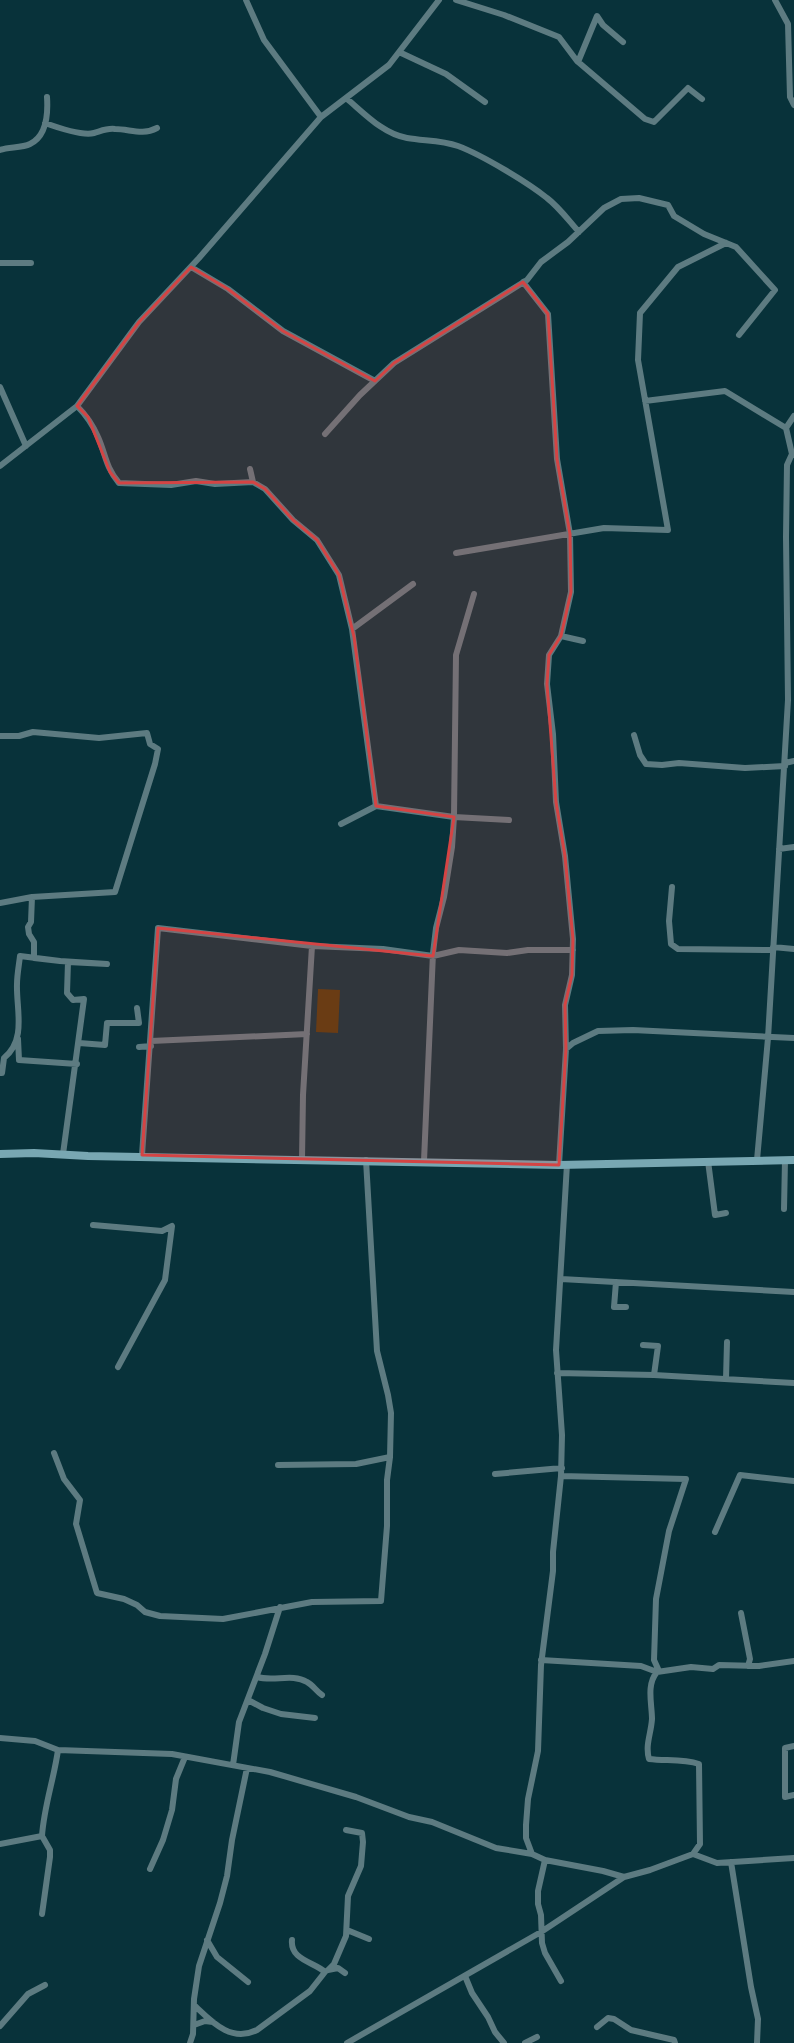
<svg xmlns="http://www.w3.org/2000/svg" width="794" height="2043" font-family="'DejaVu Sans',sans-serif">
<style>
.green{fill:#513a08}
.lines{fill:none;stroke-linecap:round;stroke-linejoin:round}
.street{stroke:#5d7b81;stroke-width:6}
.secondary{stroke:#78a7b2;stroke-width:8}
.marked{fill:#d44444;fill-opacity:0.2;stroke:#d44444;stroke-width:3;stroke-linejoin:round}
</style>
<rect width="100%" height="100%" fill="#08323a"/>
<path class="green" d="M318 989 340 990 338 1033 316 1032Z"/>
<g class="lines">
<path class="street" d="M246 0 264 40 321 117
M456 0 504 15 559 37 577 61 645 119 654 122 688 88 702 99
M775 0 788 24 790 97 794 105
M399 52 446 74 485 102
M578 62 597 16 603 25 623 42
M346 98C364 113 383 134 407 138 424 141 441 140 458 146 482 155 527 182 547 198 559 207 569 221 579 232
M45 123C56 127 83 136 94 133 101 131 107 128 115 129 130 129 142 136 157 128
M0 150C9 147 22 148 30 144 47 136 48 112 47 97
M0 263H31
M191 267 228 289 283 331 375 381
M523 282 548 314 557 459 570 534 571 592 561 636 549 655 547 684 553 734 556 802 565 856 573 939 572 975 565 1005 566 1049 559 1165
M0 387 26 446
M645 401 725 391 786 428 792 454
M77 406C86 415 93 425 98 437 106 455 105 466 119 483L171 485 196 481 215 484 253 482 265 489 293 520 317 540 339 575 352 629
M786 428 794 416
M325 434 360 395 394 363 527 280 541 262 568 242 604 208 621 199 639 198 668 205 674 216 704 234 736 247 775 290 739 335
M0 466 77 406 139 322 199 258 321 117 389 65 439 0
M250 469 253 482
M456 553 604 528 668 530 638 360 640 313 678 267 726 243
M413 584 352 629 376 806 454 817 509 820
M561 636 583 641
M634 735 640 755 646 764 662 765 679 763 745 768 785 766
M785 763 794 761
M341 824 376 806
M779 849 794 847
M672 887 669 921 671 944 678 949 773 950
M0 903 32 897 115 892 155 764 158 749 150 744 147 733 99 738 33 732 19 736H0
M773 947 794 949
M60 961 107 964 68 962 67 993 73 1000 84 999 63 1154
M18 1039 19 1060 77 1064
M151 1041 307 1034
M79 1043 105 1045 107 1023H139L137 1008
M139 1047 151 1046
M566 1049 573 1043 598 1031 633 1030 794 1038
M0 1073H2L4 1058C27 1039 16 1009 17 984 17 975 19 965 20 956L60 961 34 958V942L29 934 28 927 31 922 32 897
M142 1155 158 928 312 946
M302 1159 303 1095 312 946 383 949 433 956 459 950 507 953 528 950H573
M757 1160 768 1038 788 700 786 537 787 465 792 454 794 455
M424 1161 433 953 436 928 444 897 452 847 454 817 456 655 474 594
M708 1161 715 1215 726 1213
M567 1164 556 1350 562 1435 561 1476 686 1479 669 1531 656 1599 654 1660 659 1671
M784 1209 785 1160
M93 1225 162 1231 172 1226 165 1280 118 1367
M561 1279 794 1292
M616 1282 614 1307H626
M643 1345 658 1346 654 1375
M557 1373 654 1375 794 1383
M726 1379 727 1342
M54 1453 64 1479 80 1500 76 1524 97 1593 124 1599 137 1605 145 1612 160 1616 223 1619 312 1602 381 1601 387 1526V1480L390 1457 391 1413 388 1395 377 1351 366 1160
M278 1465 356 1464 390 1457
M495 1474 562 1468
M561 1476 553 1552V1571L541 1665 538 1751 528 1799 526 1825V1838L532 1854 545 1860 603 1871 624 1877 650 1870 693 1854 700 1844 699 1764C683 1759 666 1761 649 1759 645 1745 651 1734 652 1719 652 1704 646 1685 657 1672
M715 1532 740 1475 794 1481
M741 1613 750 1659 748 1666
M541 1660 641 1666 657 1672 691 1667 713 1669 719 1665 759 1666 794 1661
M257 1677C274 1682 292 1673 307 1682 313 1685 316 1691 322 1695
M248 1700 263 1708 281 1714 315 1718
M0 1738 35 1741 58 1750C54 1779 44 1806 42 1836L0 1844
M794 1746 785 1748V1797L794 1795
M58 1750 172 1754 270 1772 356 1797 409 1817 432 1822 496 1848 532 1854
M233 1765 239 1722 265 1654 280 1607
M42 1836 50 1850V1857L42 1914
M693 1854 717 1863 794 1858
M545 1860 538 1891V1904L541 1915 542 1943 545 1953 561 1981
M731 1862 751 1987 758 2019 757 2043
M150 1869 163 1840 172 1810 176 1779 185 1757
M347 1930 369 1939
M207 1940 217 1957 248 1982
M328 1970 334 1964 346 1936 348 1896 361 1866 363 1842 362 1833 346 1830
M328 1970 338 1968 345 1973
M465 1976 472 1993 488 2017 495 2032 504 2043
M194 2005C212 2022 231 2043 257 2030L310 1991 325 1972C314 1962 290 1960 292 1940
M194 2025 205 2021 213 2022
M0 2026 28 1994 45 1985
M597 2027 608 2018 614 2019 631 2030 674 2040 675 2043
M190 2043 193 2034 194 1999 199 1966 220 1903 227 1876 232 1840 247 1768
M347 2043 541 1932 624 1877
M525 2043 537 2037"/>
<path class="secondary" d="M0 1154 34 1153 88 1156 559 1165 794 1160"/>
</g>
<path class="marked" d="M191 267 228 289 283 331 375 381 394 363 523 282 548 314 557 459 570 534 571 592 561 636 549 655 547 684 556 802 565 856 573 939 572 975 565 1005 566 1049 559 1165 142 1155 158 928 433 956 454 817 376 806 354 637 339 575 317 540 293 520 265 489 253 482 119 483 110 472 88 417 77 406 139 322Z"/>
</svg>
